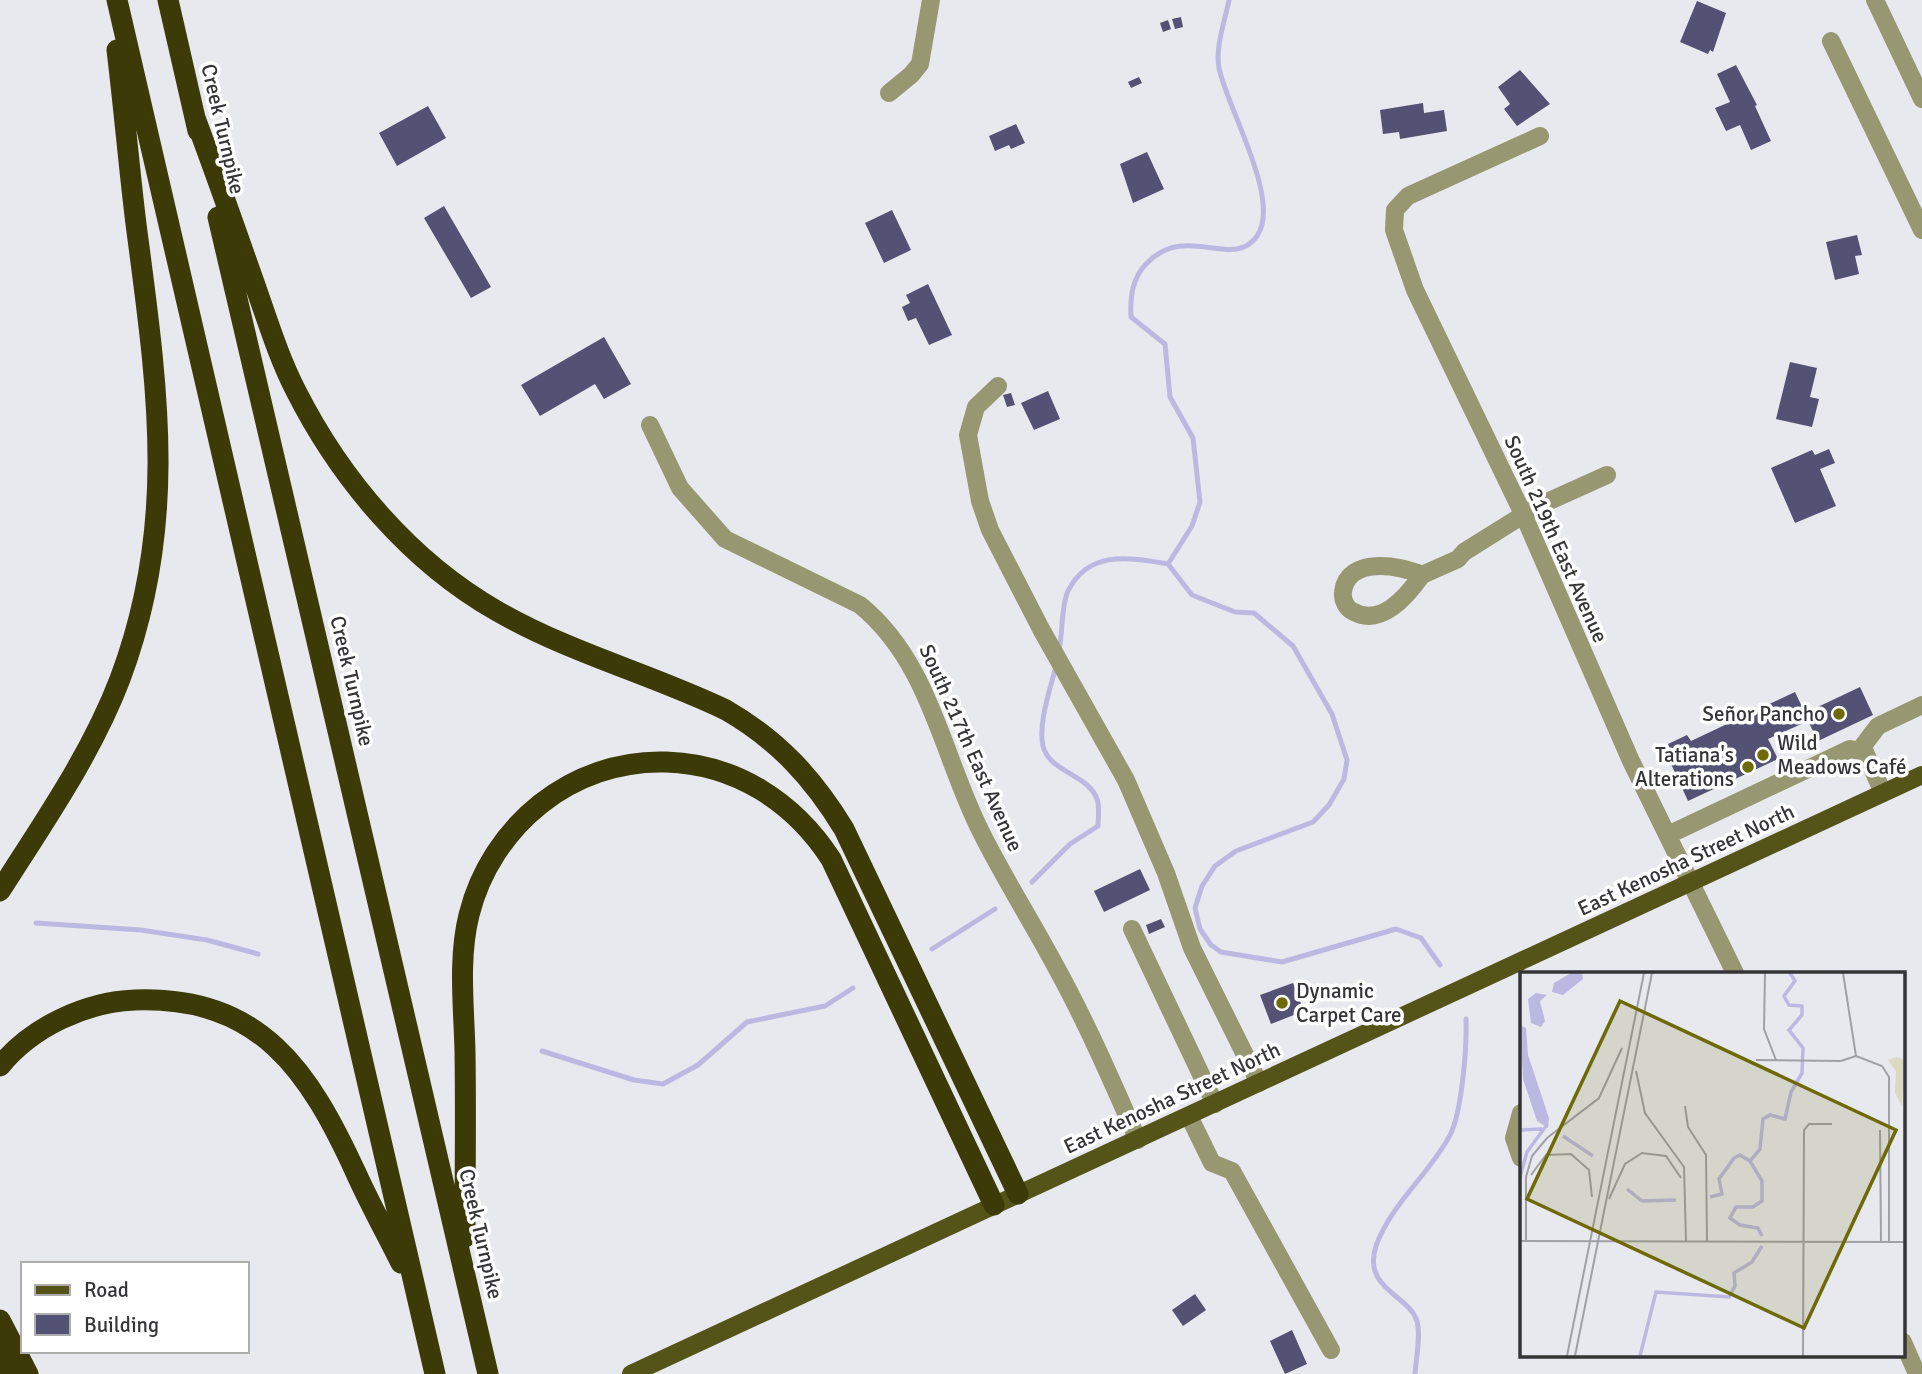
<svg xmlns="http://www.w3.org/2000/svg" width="1922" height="1374" font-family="Signika,sans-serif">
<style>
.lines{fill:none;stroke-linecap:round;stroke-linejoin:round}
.stream{stroke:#bbb9e1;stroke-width:5}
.building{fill:#545274}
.minor{stroke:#979772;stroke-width:18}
.major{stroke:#545318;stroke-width:18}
.highway{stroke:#3c3a06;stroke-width:21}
.poi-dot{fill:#6d6a07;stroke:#fff;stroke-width:2.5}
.labels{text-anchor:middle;stroke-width:7;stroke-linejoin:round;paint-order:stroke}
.street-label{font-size:21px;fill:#353538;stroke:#fff}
.poi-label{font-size:21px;fill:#353538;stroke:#fff;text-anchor:end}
.inset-river{fill:none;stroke:#bbb9e1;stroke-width:3.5}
.inset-road{fill:none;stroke:#a0a0a6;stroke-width:2}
.view{fill:#6d6a07;fill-opacity:0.15;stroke:#6d6a07;stroke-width:3.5}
.inset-edge{fill:none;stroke:#353538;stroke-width:3.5}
</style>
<rect width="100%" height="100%" fill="#e8e8ef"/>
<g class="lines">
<path class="stream" d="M1168 564 1192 526 1200 502 1193 438 1170 397 1165 344 1131 317C1130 297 1132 278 1147 263 1187 222 1233 271 1257 236 1282 200 1227 108 1219 68 1215 47 1225 21 1229 0
M1059 650C1063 632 1061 606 1068 591 1089 549 1130 558 1168 564L1192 595 1235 612 1254 613 1293 646 1332 714 1347 760 1344 779 1329 805 1313 822 1236 851 1215 866 1202 886 1195 908 1200 929 1211 945 1221 952 1282 962 1396 929 1421 938 1440 965
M1032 882 1070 844 1098 826C1098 818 1100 806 1097 799 1088 774 1049 772 1043 746 1038 723 1050 690 1056 666
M36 923 141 930 207 940 258 954
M932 949 995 909
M542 1051 634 1080 663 1084 698 1065 747 1022 825 1006 853 988
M1415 1374C1416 1358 1421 1336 1417 1321 1409 1295 1362 1289 1376 1246 1390 1205 1432 1171 1450 1135 1462 1112 1467 1046 1466 1019"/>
</g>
<path class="building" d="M1697 1 1726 13 1713 52 1710 50 1708 54 1680 42Z
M1181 17 1183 27 1175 29 1172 19Z
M1168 20 1171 29 1163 32 1160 23Z
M1736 65 1757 105 1755 106 1771 141 1751 150 1740 125 1726 131 1715 108 1730 102 1717 74Z
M1520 70 1550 104 1517 126 1504 109 1510 104 1498 87Z
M1139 77 1142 83 1131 88 1128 82Z
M1423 103 1424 113 1444 110 1447 131 1400 139 1399 132 1383 134 1380 110Z
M428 106 446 138 397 166 379 133Z
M1016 124 1025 143 1011 149 1009 145 995 151 989 136Z
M1147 152 1164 189 1133 203 1120 164Z
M444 206 491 287 471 298 424 218Z
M892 210 911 250 884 263 865 223Z
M1857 235 1862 255 1855 256 1859 274 1835 280 1826 242Z
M928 284 952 335 929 345 916 318 908 321 902 307 910 303 906 295Z
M604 337 631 384 604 399 595 384 540 416 521 385Z
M1790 362 1817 368 1810 397 1819 399 1812 427 1776 419Z
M1048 391 1060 419 1034 430 1021 403Z
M1011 393 1015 405 1007 407 1003 395Z
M1829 449 1835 463 1820 469 1836 506 1795 523 1771 468 1812 450 1815 455Z
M1860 687 1873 715 1818 741 1808 721 1768 739 1778 759 1688 801 1666 753 1671 751 1668 744 1687 735 1691 741 1795 692 1805 713Z
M1140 869 1150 890 1104 912 1094 891Z
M1161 919 1165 927 1149 934 1146 925Z
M1293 983 1304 1011 1271 1024 1260 995Z
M1195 1294 1206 1310 1183 1326 1172 1310Z
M1292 1330 1307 1364 1285 1374 1270 1341Z"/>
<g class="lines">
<path class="minor" d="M1875 0 1922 99
M1831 41 1922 230
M889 93 911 75 920 64 931 0
M1540 136 1408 196 1395 210 1394 230 1415 290 1524 516 1631 761 1735 973
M998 386 976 407 968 435 980 501 990 530 1041 629 1126 780 1166 873 1192 948 1259 1083
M650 425 680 488 725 539 860 605C930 662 942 755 981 832 1004 878 1032 922 1056 967 1087 1023 1112 1082 1138 1140
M1422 575C1407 596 1381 628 1352 611 1346 608 1342 599 1343 592 1347 556 1400 565 1422 575L1458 559 1464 552 1536 507 1607 475
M1859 751 1878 726 1922 705
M1668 835 1850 749 1865 752 1883 793
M1132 929 1215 1104
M1521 1113 1514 1138 1521 1158
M1189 1116 1212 1163 1232 1171 1331 1350
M1903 1342 1917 1374"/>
<path class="major" d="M631 1374 1922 775"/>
<path class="highway" d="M117 0 435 1374
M168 0 198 131
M195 118C216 174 236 231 256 288 268 322 279 358 296 391 341 480 411 562 497 611 570 653 651 674 726 710 778 740 813 778 844 829L1018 1194
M218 217 488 1374
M0 891C43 823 91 755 120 679 179 522 157 385 136 224 129 167 124 108 117 50
M0 1066C32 1027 85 1002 135 1000 261 996 309 1071 356 1173 370 1204 386 1233 401 1263
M465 1237C465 1175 466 1114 465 1052 464 1007 458 959 469 915 491 826 572 759 666 762 736 764 794 802 831 859L994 1205
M0 1320 28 1374
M0 1353 10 1374"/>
</g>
<g class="poi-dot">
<circle cx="1839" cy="714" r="7"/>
<circle cx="1763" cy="755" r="7"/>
<circle cx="1748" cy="767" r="7"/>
<circle cx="1282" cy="1003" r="7"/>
</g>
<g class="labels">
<g class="street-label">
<text transform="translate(223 129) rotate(77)" y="7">Creek Turnpike</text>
<text transform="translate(1556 539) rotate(66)" y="7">South 219th East Avenue</text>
<text transform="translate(352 681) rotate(77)" y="7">Creek Turnpike</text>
<text transform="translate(971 748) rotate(66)" y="7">South 217th East Avenue</text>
<text transform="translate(1686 860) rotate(-25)" y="7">East Kenosha Street North</text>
<text transform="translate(1172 1098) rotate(-25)" y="7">East Kenosha Street North</text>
<text transform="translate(481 1234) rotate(77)" y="7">Creek Turnpike</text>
</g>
<g class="poi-label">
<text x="1825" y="721">Señor Pancho</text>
<text x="1777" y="750" text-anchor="start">Wild<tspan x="1777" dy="24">Meadows Café</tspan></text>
<text x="1734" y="762">Tatiana's<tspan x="1734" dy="24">Alterations</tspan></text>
<text x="1296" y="998" text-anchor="start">Dynamic<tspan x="1296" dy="24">Carpet Care</tspan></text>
</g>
</g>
<g transform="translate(1520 972)">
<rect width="385" height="385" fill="#e8e8ef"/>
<path d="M376 85 385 88 382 134 375 121 376 99 368 88Z" fill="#d9dac0"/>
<path d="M51 1H62L63 7 43 23 32 20 34 11ZM16 21 27 23 20 29 25 49 21 55 11 51 8 27ZM0 53 6 56 8 83 29 146 28 156 17 149 3 107Z" fill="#bbb9e1"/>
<path class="inset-river" d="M0 158 22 157M43 164 73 184M230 189 240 177 243 147 250 143 265 147 271 120 282 101 283 76 269 58 282 43V34L269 33 264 24 275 9 270 1M0 205 7 180 26 154M107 217 122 229 156 228M190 225 202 222 199 207 214 186 220 183 230 189 242 209V229L233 235H216L210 246 220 253 238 256 242 264M120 384 136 320 209 325 215 314 214 301 232 290 242 274"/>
<path class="inset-road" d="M245 1 244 57 256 88M323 1 336 84 362 94 369 105V270M236 88 321 89 336 84M116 99 125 141 164 195 166 269M165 134 168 155 186 183 187 269M360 158 361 270M11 203 26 183 51 182 69 198 72 225M89 227 105 192 122 181 146 184 161 206M0 269 385 270M6 269V205L12 184 27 166 79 126 102 76M47 384 124 1M55 384 132 1M283 384 284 158 289 152H312"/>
<path class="view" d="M100 29 376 158 284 356 7 227Z"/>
<rect width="385" height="385" class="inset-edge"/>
</g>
<rect x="21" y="1262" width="228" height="91" fill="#ffffff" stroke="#aeaeaf" stroke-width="2"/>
<rect x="35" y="1285" width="35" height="10" fill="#545318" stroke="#aeaeaf" stroke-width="2"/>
<text x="84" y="1297" font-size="21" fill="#353538">Road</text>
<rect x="35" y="1314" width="35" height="21" fill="#545274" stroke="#aeaeaf" stroke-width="2"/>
<text x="84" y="1332" font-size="21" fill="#353538">Building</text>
</svg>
